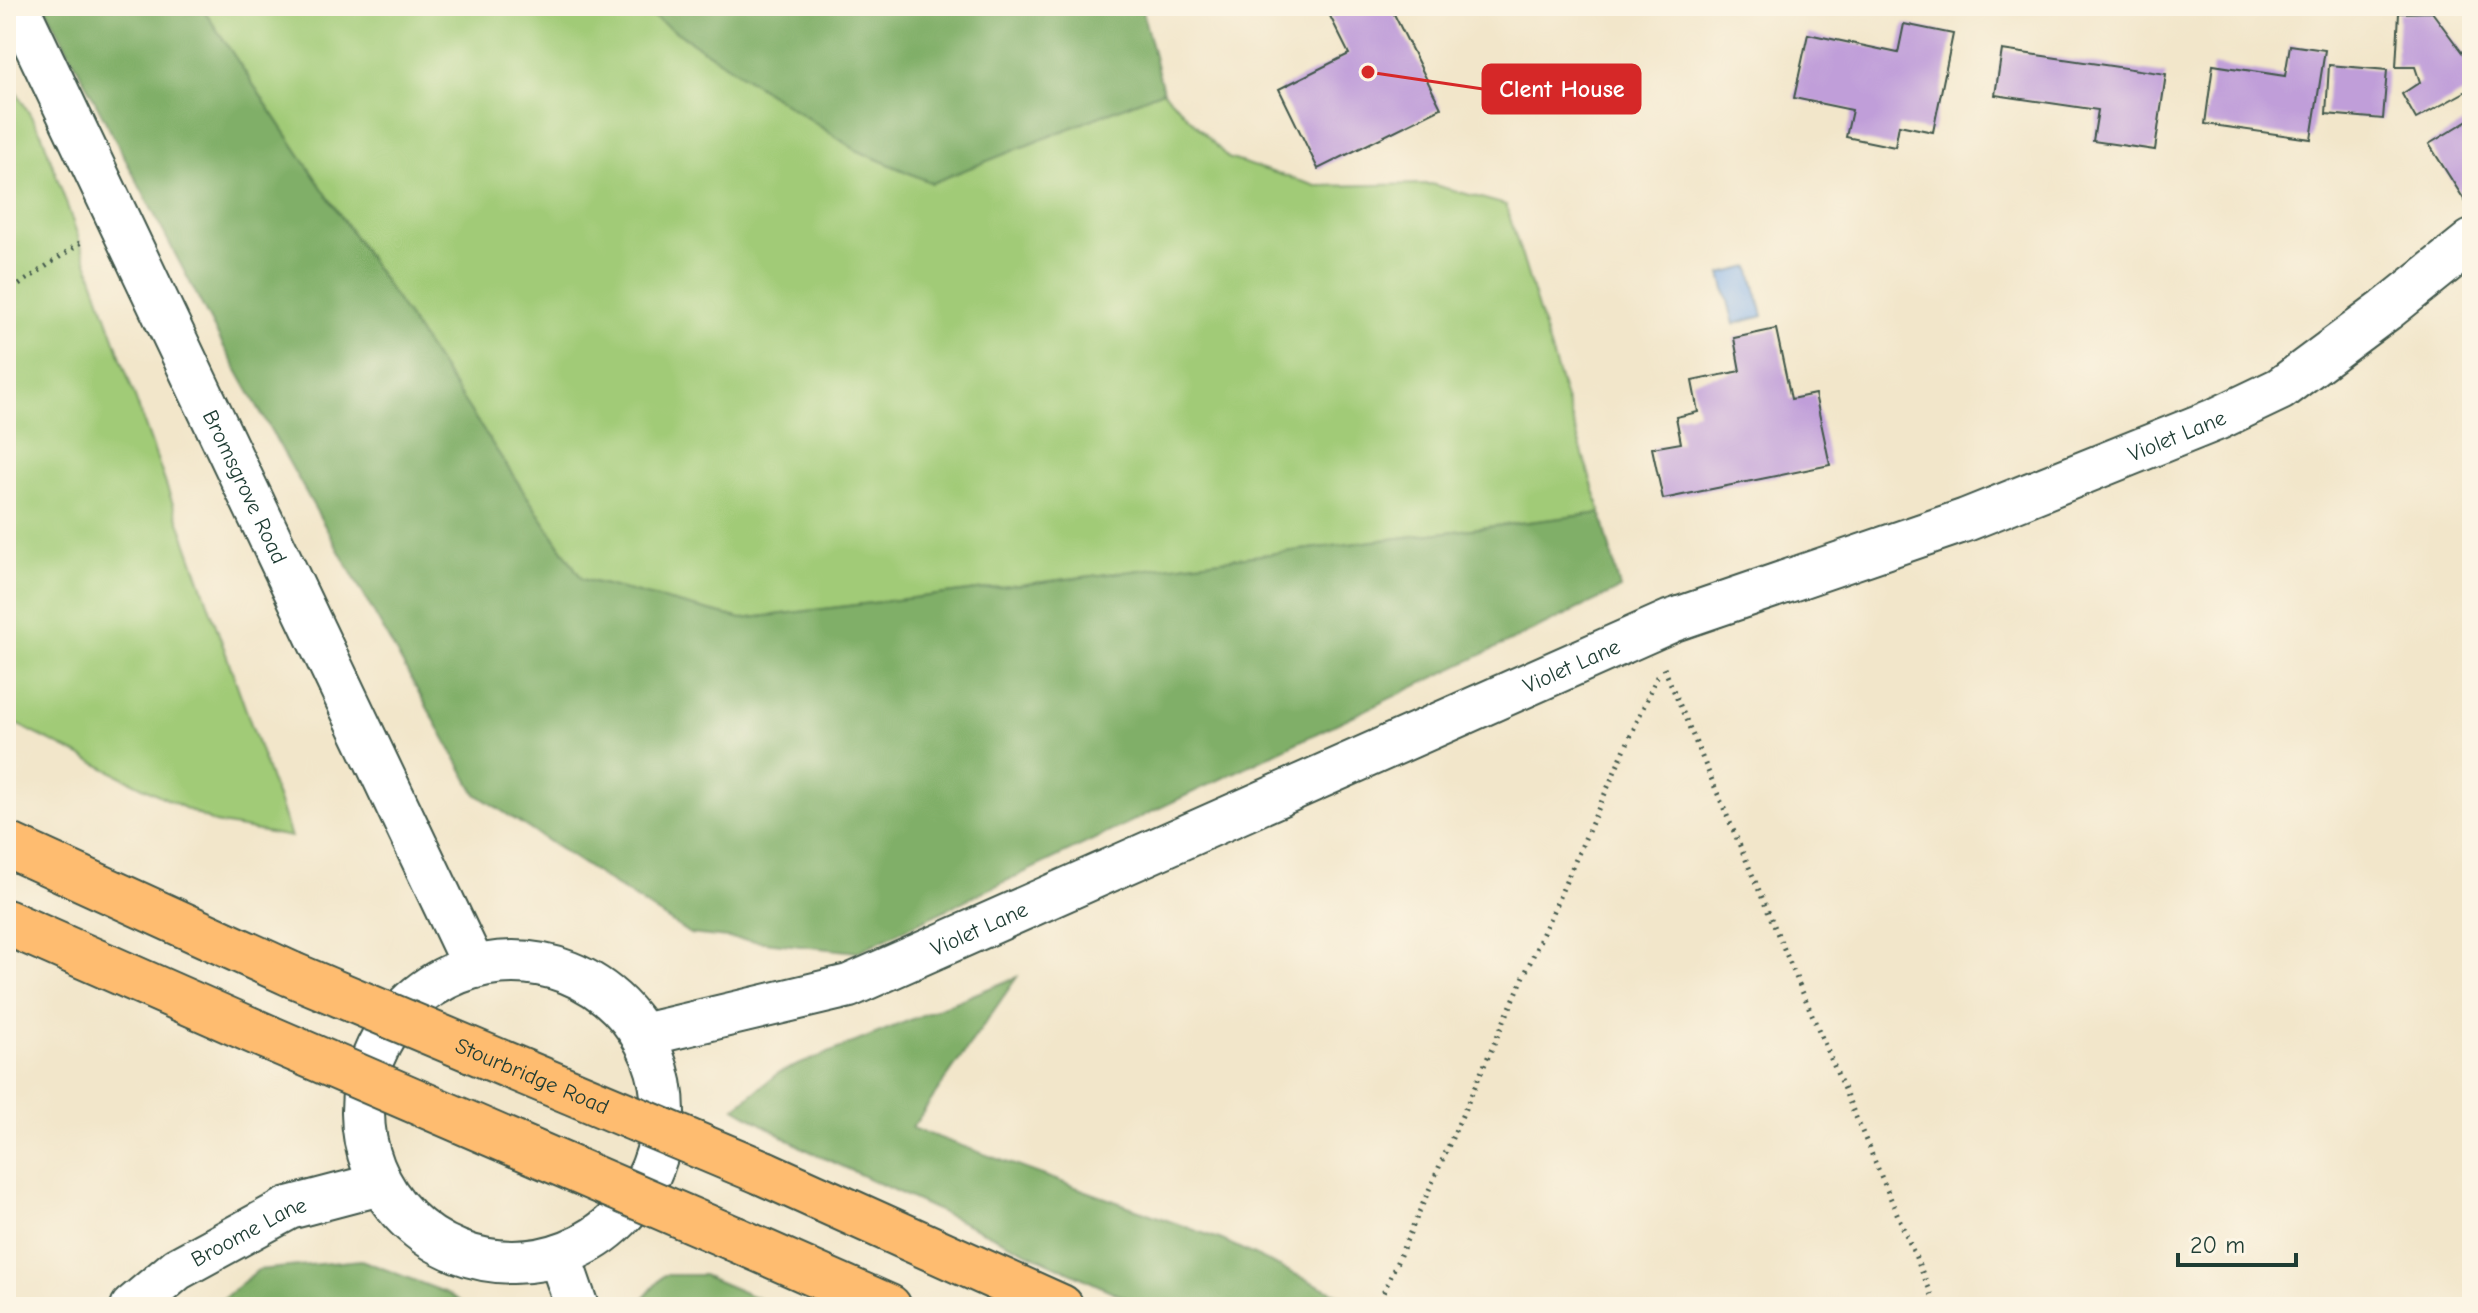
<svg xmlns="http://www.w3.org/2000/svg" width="2478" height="1313" font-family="'Comic Neue',sans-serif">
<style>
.green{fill:#a1cb77;stroke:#608456;stroke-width:2}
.forest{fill:#80af68;stroke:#50764e;stroke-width:2}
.water{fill:#80afea;stroke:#50768f;stroke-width:2}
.building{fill:#c09ed9}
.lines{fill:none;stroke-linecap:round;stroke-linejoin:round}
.street-casing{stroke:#3f564a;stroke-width:46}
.highway-casing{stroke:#3f564a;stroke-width:48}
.path{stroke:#3f564a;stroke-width:5;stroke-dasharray:2 6;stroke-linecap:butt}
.street{stroke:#fff;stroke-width:42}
.highway{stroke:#febc70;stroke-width:44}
.highway-bridge-casing{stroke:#3f564a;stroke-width:48;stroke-linecap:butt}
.highway-bridge{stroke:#febc70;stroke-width:44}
.labels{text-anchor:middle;stroke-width:7;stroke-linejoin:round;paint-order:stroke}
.street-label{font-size:22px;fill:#1f3d34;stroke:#fcf5e5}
.leader{fill:none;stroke:#d62828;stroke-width:3}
.callout-dot{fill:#d62828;stroke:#fcf5e5;stroke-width:3}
.callout{fill:#d62828;stroke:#d62828;stroke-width:3}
.callout-label{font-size:24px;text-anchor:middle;font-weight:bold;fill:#fff}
</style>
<rect width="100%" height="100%" fill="#fcf5e5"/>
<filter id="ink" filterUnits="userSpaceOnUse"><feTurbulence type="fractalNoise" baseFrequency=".0125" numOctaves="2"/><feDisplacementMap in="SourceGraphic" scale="16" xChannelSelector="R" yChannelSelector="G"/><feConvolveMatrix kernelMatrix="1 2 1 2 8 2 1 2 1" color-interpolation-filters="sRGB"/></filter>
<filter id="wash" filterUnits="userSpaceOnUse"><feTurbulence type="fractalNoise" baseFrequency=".006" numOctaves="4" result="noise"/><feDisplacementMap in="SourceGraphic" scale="32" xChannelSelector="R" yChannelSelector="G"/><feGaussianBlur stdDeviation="1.8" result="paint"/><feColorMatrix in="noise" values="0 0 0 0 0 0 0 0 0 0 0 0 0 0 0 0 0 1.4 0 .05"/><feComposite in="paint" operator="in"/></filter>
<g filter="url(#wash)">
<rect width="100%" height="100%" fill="#f2e6ca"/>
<path class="green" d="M201 6H637L856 150 932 183 1163 91 1228 158 1316 186 1431 184 1506 205 1601 513 742 619 582 579Z
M6 74 42 135 291 837 215 823 6 719Z"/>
<path class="forest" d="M45 6H201L582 579 742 619 1601 513 1620 589 857 952 690 934 476 794 224 347Z
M637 6H1141L1163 91 932 183 856 150Z
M1017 977 912 1128 1222 1240 1365 1307H1145L803 1148 735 1108 778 1073Z
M361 1260 447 1293 469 1307H213L258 1270Z
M664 1275H703L778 1307H636Z"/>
<path class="water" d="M1750 267 1763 316 1734 324 1721 274Z"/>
<g id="blocks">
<path class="building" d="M1325 6H1390L1441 108 1318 169 1279 89 1349 54Z
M2432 12 2472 66V88L2416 119 2402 94 2420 82 2415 67H2396L2399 13Z
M1904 24 1953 34 1933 132 1899 125 1895 147 1846 137 1852 110 1794 98 1808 34 1898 53Z
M2290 45 2325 50 2311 139 2205 124 2213 65 2285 76Z
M2002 50 2166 74 2155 150 2093 141 2098 110 1995 95Z
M2329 65 2387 70 2383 119 2326 114Z
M2472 118V212L2429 144Z
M1776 329 1791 399 1815 394 1830 465 1663 499 1652 448 1681 443 1676 417 1698 412 1692 381 1740 371 1734 338Z"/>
</g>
</g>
<g filter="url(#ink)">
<use href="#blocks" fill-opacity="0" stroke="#3f564a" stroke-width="2"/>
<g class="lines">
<defs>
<g id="street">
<path id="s1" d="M17 6 474 967"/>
<circle cx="513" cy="1112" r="150"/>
<path id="s2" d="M643 1035 849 986 1671 621 1966 520 2217 419 2280 389 2386 310 2472 241"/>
<path d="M559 1255 577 1307"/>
<path id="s3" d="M132 1307 177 1269 289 1208 380 1184"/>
</g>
<path id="highway" d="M6 844 291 974
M6 922 267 1037
M764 1173 1061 1307
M735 1239 889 1307"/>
</defs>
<use href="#street" class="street-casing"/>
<use href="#highway" class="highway-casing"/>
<path class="path" d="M6 294 84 240
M1664 668 1937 1307
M1377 1307 1659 672"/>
<use href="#street" class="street"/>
<use href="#highway" class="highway"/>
<defs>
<g id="highway-bridge">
<path id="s4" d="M291 974 764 1173"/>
<path d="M267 1037 735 1239"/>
</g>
</defs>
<use href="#highway-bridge" class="highway-bridge-casing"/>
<use href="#highway-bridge" class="highway-bridge"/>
</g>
</g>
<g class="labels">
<g class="street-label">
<text dy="8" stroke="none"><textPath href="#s2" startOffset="1650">Violet Lane</textPath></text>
<text dy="8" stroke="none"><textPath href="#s1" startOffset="532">Bromsgrove Road</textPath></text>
<text dy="8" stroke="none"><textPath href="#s2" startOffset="1002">Violet Lane</textPath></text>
<text dy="8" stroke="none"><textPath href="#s2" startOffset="354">Violet Lane</textPath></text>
<text dy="8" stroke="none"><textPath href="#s4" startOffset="262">Stourbridge Road</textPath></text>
<text dy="8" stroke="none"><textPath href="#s3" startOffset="140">Broome Lane</textPath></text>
</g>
</g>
<path class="leader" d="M1368 72L1483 89"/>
<circle class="callout-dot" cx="1368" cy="72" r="8"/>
<rect class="callout" x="1483" y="65" width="157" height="48" rx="8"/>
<g class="callout-label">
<text x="1562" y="97">Clent House</text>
</g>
<rect width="2478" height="1313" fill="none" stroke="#fcf5e5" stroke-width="32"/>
<path d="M2178 1253v12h118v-12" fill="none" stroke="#1f3d34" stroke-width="4"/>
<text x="2190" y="1253" font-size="24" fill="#1f3d34" stroke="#fcf5e5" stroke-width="6" paint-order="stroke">20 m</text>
</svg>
